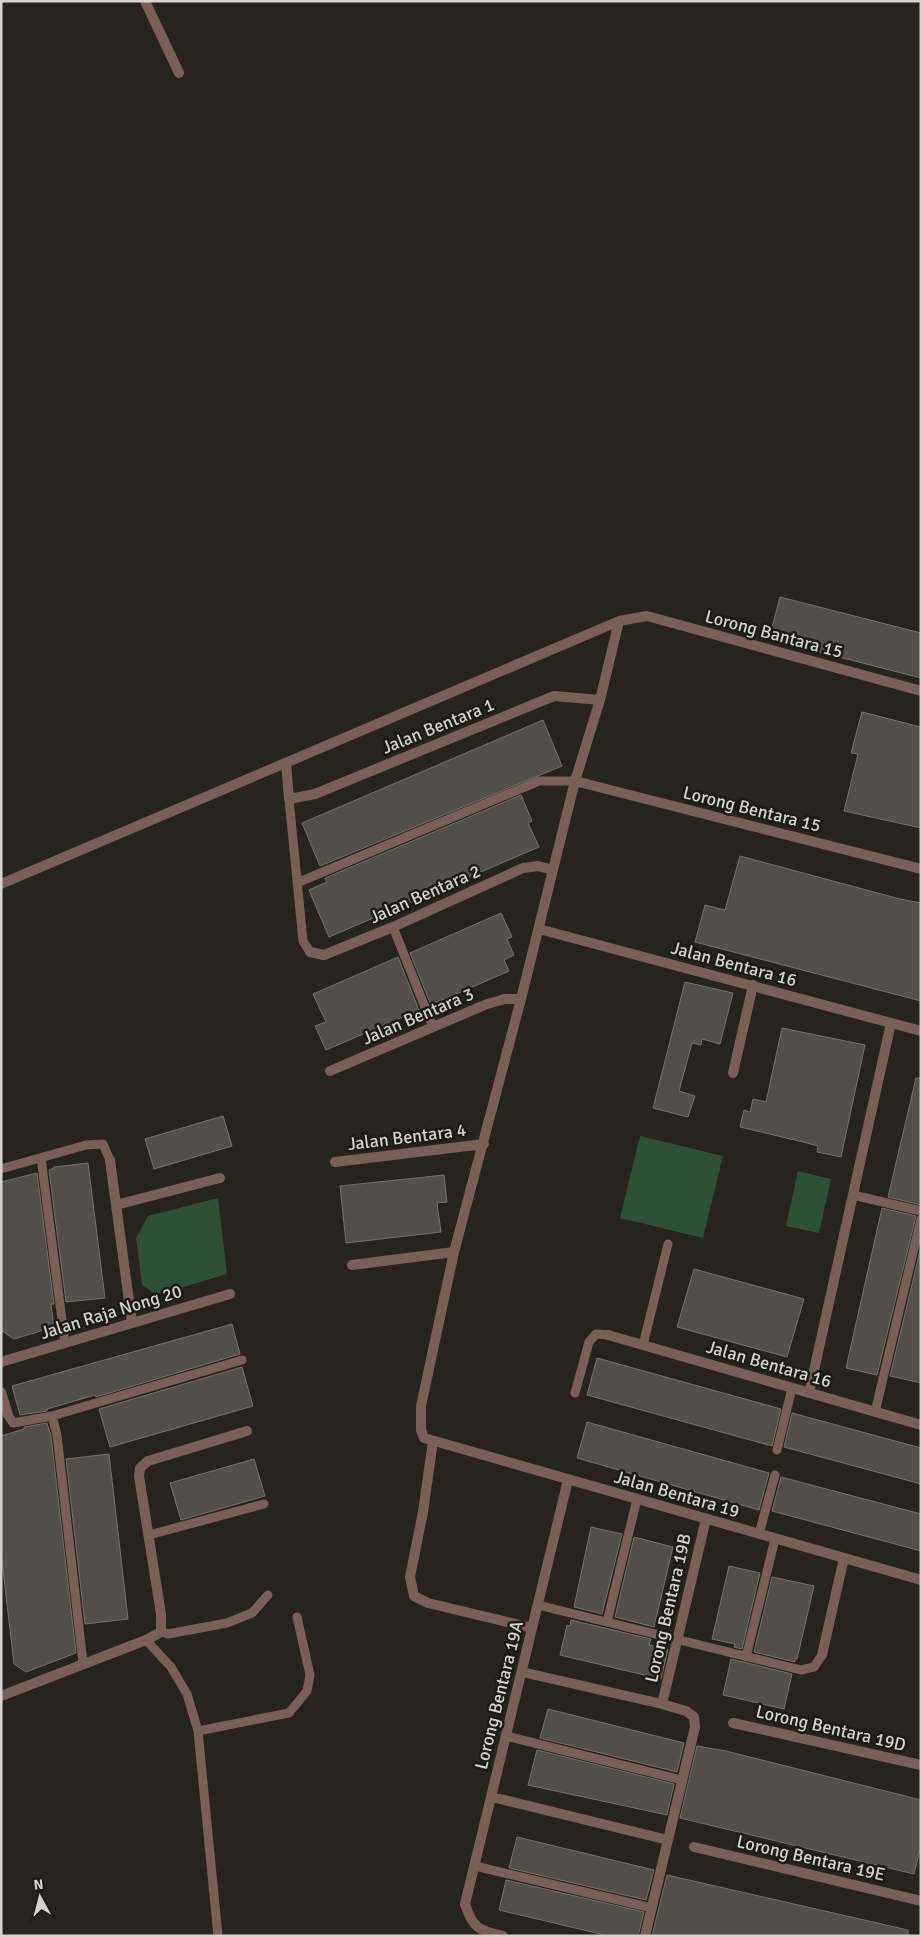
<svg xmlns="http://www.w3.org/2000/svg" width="922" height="1937" font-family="Signika,sans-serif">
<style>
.green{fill:#2e5037}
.building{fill:#525049;stroke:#75736b}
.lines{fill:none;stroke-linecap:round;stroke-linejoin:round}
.service{stroke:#7a5f58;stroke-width:9}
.minor{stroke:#7a5f58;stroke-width:10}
.labels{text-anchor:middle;stroke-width:5;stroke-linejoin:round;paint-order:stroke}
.street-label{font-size:18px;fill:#d5d4cf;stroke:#1c1b14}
</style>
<rect width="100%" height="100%" fill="#26241d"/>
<path class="green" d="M640 1136 723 1156 703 1238 620 1218Z
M798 1171 831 1179 819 1233 786 1226Z
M218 1198 227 1274 157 1295 142 1285 136 1238 148 1216Z"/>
<path class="building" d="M780 597 921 633V678L769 639Z
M862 712 921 727V828L844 811 858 754 851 753Z
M543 720 562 766 320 866 302 823Z
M521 795 532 821 528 823 539 847 329 937 309 890 327 882 325 878Z
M740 856 900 899 921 903V1001L695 942 705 905 725 910Z
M501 913 512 937 507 939 514 955 504 960 509 971 431 1005 410 953Z
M398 957 419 1010 326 1050 315 1026 326 1022 313 994Z
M685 982 733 993 720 1044 702 1039 701 1045 692 1043 679 1091 695 1096 688 1117 653 1108Z
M782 1028 865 1045 841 1157 817 1152 818 1146 803 1142 740 1127 744 1110 750 1112 753 1099 766 1102Z
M916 1078H921V1205L888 1197Z
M223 1116 232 1146 154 1169 145 1139Z
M88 1163 105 1298 66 1302 49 1170 54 1168V1167Z
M37 1173 54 1304H51L54 1327 14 1339 2 1331 1 1320V1182Z
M444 1175 447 1202 437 1203 441 1232 346 1243 340 1186Z
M882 1208 916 1216 877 1375 846 1368Z
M921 1247V1383L890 1376Z
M694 1269 804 1299 787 1357 677 1327Z
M232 1324 240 1354 96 1397 95 1395 47 1409V1411L20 1415 12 1386Z
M597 1358 781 1409 772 1446 587 1395Z
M242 1367 253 1406 110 1447 99 1409Z
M792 1413 921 1448V1484L784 1447Z
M587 1422 769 1473 759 1510 577 1458Z
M47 1423 51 1436 76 1653 26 1672 14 1664 1 1552V1436L24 1429V1427Z
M109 1454 128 1619 85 1624 66 1459Z
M254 1459 265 1496 181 1520 170 1483Z
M781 1477 921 1514V1551L772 1511Z
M591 1527 622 1534 602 1614 574 1607Z
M634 1537 673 1547 654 1627 615 1617Z
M729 1566 760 1573 742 1649 734 1647 735 1644 712 1639Z
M772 1577 814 1586 797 1659H795V1662L754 1652Z
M571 1620 651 1639 649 1645 668 1649 661 1679 560 1655 567 1625 570 1626Z
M731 1659 792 1674 784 1709 723 1695Z
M548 1709 684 1743 677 1772 540 1738Z
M697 1746 726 1751 921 1800V1846L914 1874 680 1818Z
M537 1750 674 1784 667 1815 528 1785Z
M517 1837 654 1870 646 1900 509 1868Z
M667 1875 908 1930V1936H652Z
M506 1880 644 1912 638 1936H609L499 1910Z"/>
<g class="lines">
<path class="service" d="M289 799 303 941 310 952
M297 883 539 781H575
M393 927 433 1027
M41 1158 65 1343
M1 1169 86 1145 103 1144 110 1160
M853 1195 921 1211
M643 1345 668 1244
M575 1393 589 1342 596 1334 608 1335
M875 1412 921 1219
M8 1415 13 1423 52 1416 242 1360
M52 1416 57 1435 83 1663
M777 1450 792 1388
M759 1534 775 1475
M149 1535 264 1504
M538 1605 801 1670 814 1667 822 1655
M607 1622 637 1499
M161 1632 168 1634 227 1623 252 1613 268 1595
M146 1640 171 1667 187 1694 198 1731 218 1936
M746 1657 775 1539
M198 1731 289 1713 307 1691 310 1675 297 1617
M506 1736 682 1780
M475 1866 652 1908"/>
<path class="minor" d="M145 1 179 73
M619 621 600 700 575 781 521 999 454 1252 421 1406V1430L424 1438 921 1580
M286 763 289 799 315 794 554 696 600 700
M575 781 921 869
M1 884 619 621 647 616 921 691
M539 929 921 1031
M310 952 324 955 393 927 523 868 538 866 553 870
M330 1071 487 1004 505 999H521
M733 1073 753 985
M110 1160 132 1323
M335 1162 484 1144
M116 1205 220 1178
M352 1265 454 1252
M608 1335 921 1425
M1 1362 230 1294
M1 1392 8 1415
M809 1393 891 1023
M433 1441 423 1512 410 1577 414 1596 428 1603 532 1628
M822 1655 844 1558
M522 1672 662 1704 686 1711 694 1717 695 1727 645 1936
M1 1696 146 1640 161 1632V1614L139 1476 140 1468 148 1461 247 1431
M662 1704 706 1519
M733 1723 921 1765
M492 1797 668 1840
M694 1847 921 1901
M503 1936C479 1930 473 1929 465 1904L568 1480"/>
</g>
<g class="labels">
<g class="street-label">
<text transform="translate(774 634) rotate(15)" y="6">Lorong Bantara 15</text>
<text transform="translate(438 726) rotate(-22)" y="6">Jalan Bentara 1</text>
<text transform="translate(752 809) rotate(14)" y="6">Lorong Bentara 15</text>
<text transform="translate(425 894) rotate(-24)" y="6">Jalan Bentara 2</text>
<text transform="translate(734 964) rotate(15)" y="6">Jalan Bentara 16</text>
<text transform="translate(418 1016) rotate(-23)" y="6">Jalan Bentara 3</text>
<text transform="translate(407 1137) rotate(-7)" y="6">Jalan Bentara 4</text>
<text transform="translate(111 1312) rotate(-17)" y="6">Jalan Raja Nong 20</text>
<text transform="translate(769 1364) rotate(16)" y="6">Jalan Bentara 16</text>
<text transform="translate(677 1494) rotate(16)" y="6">Jalan Bentara 19</text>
<text transform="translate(668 1608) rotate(-77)" y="6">Lorong Bentara 19B</text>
<text transform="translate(499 1695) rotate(-76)" y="6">Lorong Bentara 19A</text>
<text transform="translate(831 1728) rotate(13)" y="6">Lorong Bentara 19D</text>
<text transform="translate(811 1858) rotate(13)" y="6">Lorong Bentara 19E</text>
</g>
</g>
<rect width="922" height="1937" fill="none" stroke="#d5d4cf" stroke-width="5"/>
<g transform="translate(40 1897) rotate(353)" stroke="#1c1b14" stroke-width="4" paint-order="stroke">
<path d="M0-4L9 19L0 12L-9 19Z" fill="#d5d4cf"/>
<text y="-8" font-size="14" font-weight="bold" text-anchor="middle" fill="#d5d4cf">N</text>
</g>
</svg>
